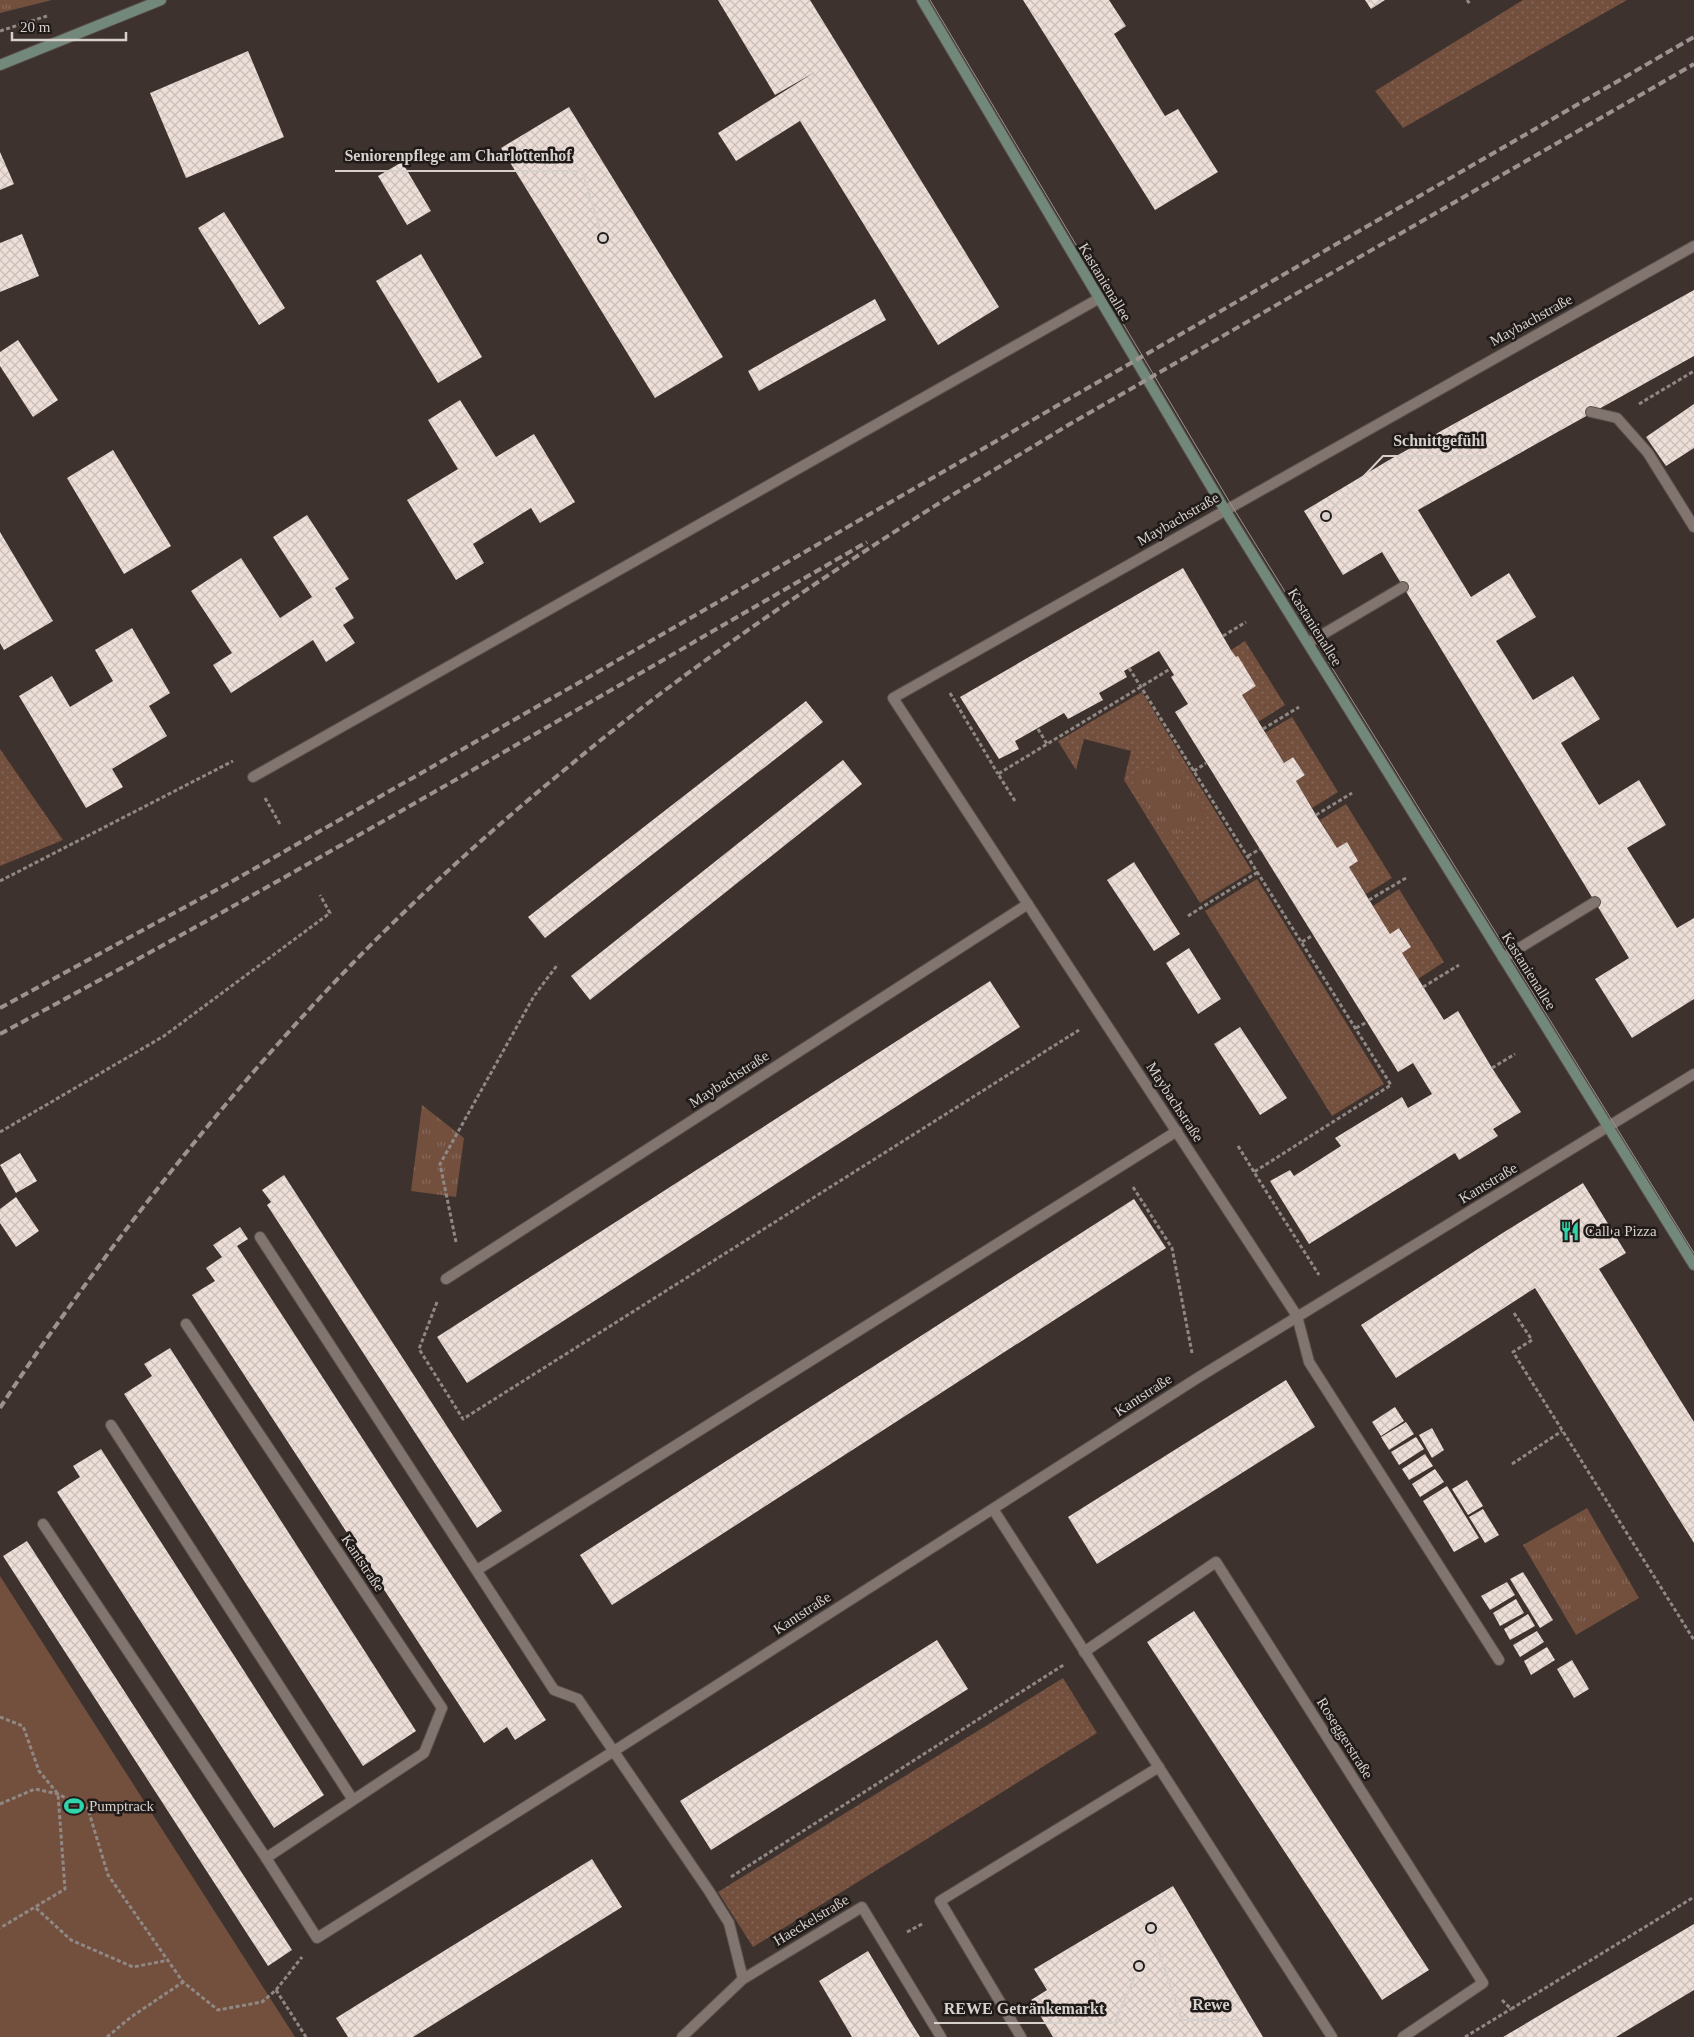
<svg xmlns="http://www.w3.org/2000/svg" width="1694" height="2037" font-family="Georgia,serif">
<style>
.grass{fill:url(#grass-dots)}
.park{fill:url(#park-tufts)}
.pitch{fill:#734f3e}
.building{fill:url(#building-cross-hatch)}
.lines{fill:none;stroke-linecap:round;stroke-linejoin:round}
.lane-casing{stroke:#5a514c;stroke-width:12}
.street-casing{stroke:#5a514c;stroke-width:12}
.secondary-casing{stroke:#5a514c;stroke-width:12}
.path{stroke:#908884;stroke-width:3;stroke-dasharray:4 2.5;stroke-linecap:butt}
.lane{stroke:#82756f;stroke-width:10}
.street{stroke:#82756f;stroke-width:10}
.secondary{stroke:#72887a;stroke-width:10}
.tram{stroke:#9c9390;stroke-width:1}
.rail{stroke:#9c9390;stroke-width:4;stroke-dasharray:8 4;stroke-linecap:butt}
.labels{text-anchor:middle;stroke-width:5;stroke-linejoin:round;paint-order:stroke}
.street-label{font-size:15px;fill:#d7d0cd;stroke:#201b19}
.poi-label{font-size:15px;fill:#d7d0cd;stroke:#201b19;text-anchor:start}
.leader{fill:none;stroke:#d7d0cd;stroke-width:2}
.callout-dot{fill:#d7d0cd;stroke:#201b19;stroke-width:2}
.callout-label{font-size:16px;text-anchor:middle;font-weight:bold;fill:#d7d0cd;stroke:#201b19;stroke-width:5;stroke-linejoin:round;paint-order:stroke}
</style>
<defs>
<pattern id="grass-dots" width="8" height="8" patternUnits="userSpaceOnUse" patternTransform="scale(1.25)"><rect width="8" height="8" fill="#734f3e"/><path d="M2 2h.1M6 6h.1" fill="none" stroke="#866759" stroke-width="1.8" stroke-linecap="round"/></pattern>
<pattern id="park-tufts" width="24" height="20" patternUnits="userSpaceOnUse" patternTransform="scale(1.25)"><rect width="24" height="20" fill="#734f3e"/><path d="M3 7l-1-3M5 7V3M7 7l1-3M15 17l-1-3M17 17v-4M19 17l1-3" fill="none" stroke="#866759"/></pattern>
<pattern id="building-cross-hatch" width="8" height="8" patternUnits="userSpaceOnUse" patternTransform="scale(1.25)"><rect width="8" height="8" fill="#edded8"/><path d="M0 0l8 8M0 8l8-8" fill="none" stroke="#cabeb9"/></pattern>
</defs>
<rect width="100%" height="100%" fill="#3d322d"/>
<path class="grass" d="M1523 0H1627L1403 128 1375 91Z
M1245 641 1285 705 1258 722 1242 695 1256 686 1238 657H1236L1231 650Z
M1142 692 1252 871 1200 903 1124 780 1131 751 1084 739 1076 770 1058 741Z
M1292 717 1338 792 1312 808 1296 781 1305 775 1293 757 1284 763 1265 733Z
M0 749 63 840 0 866Z
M1346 804 1392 878 1366 894 1349 867 1358 861 1347 843 1337 848 1320 820Z
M1257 879 1384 1084 1332 1116 1205 911Z
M1399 889 1444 962 1418 979 1402 953 1411 947 1400 928 1390 934 1373 906Z
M1063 1678 1097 1733 753 1947 718 1892Z"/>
<path class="park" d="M0 0H52L0 13Z
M1172 754 1208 816 1167 840 1130 778Z
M422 1105 464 1138 456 1197 411 1191Z
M1587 1508 1639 1598 1576 1635 1523 1545Z"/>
<path class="pitch" d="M0 1576 295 2037H0Z"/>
<path class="building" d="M718 0H810L999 307 938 345 800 121 736 161 718 133 815 72 775 95Z
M1023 0H1109L1126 26 1114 34 1165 116 1178 109 1218 172 1155 210Z
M1365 0H1385L1371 9Z
M248 51 284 137 186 178 150 93Z
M569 107 723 357 655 398 501 148Z
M0 152 14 184 0 190Z
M402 162 431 211 407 225 378 176Z
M224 212 285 308 259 325 198 228Z
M22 234 39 276 0 292V243Z
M421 254 482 357 438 383 376 281Z
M1694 290V356L1418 510 1471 597 1509 573 1536 617 1496 641 1533 700 1573 676 1600 719 1561 743 1599 805 1639 780 1666 825 1627 848 1677 928 1694 918V999L1632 1038 1595 979 1629 958 1382 552 1343 575 1304 511 1389 460Z
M875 299 886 320 759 391 748 371Z
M18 340 58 400 33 417 0 366V352Z
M460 400 496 457 534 434 575 502 540 523 531 508 473 544 484 563 456 580 407 500 458 469 428 420Z
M1694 404V448L1666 466 1646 437Z
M113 450 171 546 124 574 67 478Z
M307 515 349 579 335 588 354 618 343 625 355 643 326 662 313 640 231 693 213 665 232 653 191 591 241 558 280 618 312 597 273 537Z
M0 532 53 621 4 650 0 643Z
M1183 568 1231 650 1236 657 1238 656 1256 686 1242 695 1284 763 1293 757 1305 775 1296 781 1316 815 1337 848 1347 842 1358 861 1349 867 1390 934 1399 928 1411 947 1402 953 1444 1020 1458 1011 1492 1068 1521 1112 1493 1129 1498 1136 1459 1160 1455 1153 1309 1244 1270 1181 1290 1170 1294 1176 1341 1146 1335 1138 1402 1097 1408 1108 1432 1094 1413 1063 1398 1072 1175 712 1188 704 1171 677 1174 675 1159 651 1124 671 1127 677 1099 693 1103 700 1068 719 1064 713 1015 741 1019 749 999 759 960 697Z
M132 628 170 693 149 706 167 736 112 769 123 787 86 808 19 696 52 676 70 707 113 681 95 650Z
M806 701 823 722 545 938 528 917Z
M843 760 862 784 590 1000 571 976Z
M1134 862 1180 934 1154 951 1107 880Z
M1189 948 1221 999 1198 1014 1166 963Z
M990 981 1020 1027 467 1383 437 1337Z
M1240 1027 1287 1098 1260 1115 1214 1044Z
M20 1153 37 1181 16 1193 0 1165Z
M284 1175 502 1511 477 1528 267 1205 271 1202 262 1190Z
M1583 1183 1626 1253 1599 1269 1694 1422V1543L1535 1288 1396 1378 1361 1325 1501 1234Z
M16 1197 39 1231 16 1247 0 1223V1209Z
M1134 1199 1166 1248 612 1605 580 1555Z
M240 1227 248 1239 237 1246 546 1720 515 1740 507 1727 484 1743 192 1295 215 1281 206 1268 222 1257 213 1245Z
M170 1348 416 1731 363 1766 124 1394 152 1376 144 1364Z
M1286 1380 1315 1427 1097 1564 1068 1517Z
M1395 1407 1404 1421 1381 1436 1372 1422Z
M1406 1422 1414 1434 1389 1450 1381 1437Z
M1432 1428 1444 1450 1432 1458 1419 1435Z
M1416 1437 1424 1449 1399 1465 1391 1452Z
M101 1449 324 1795 274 1828 57 1492 80 1477 73 1466Z
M1425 1454 1433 1466 1409 1480 1402 1469Z
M1435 1469 1444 1482 1420 1497 1412 1484Z
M1467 1480 1483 1506 1468 1515 1452 1489Z
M1447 1486 1479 1538 1454 1552 1423 1501Z
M1483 1509 1499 1535 1485 1543 1469 1517Z
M27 1541 292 1950 268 1966 3 1556Z
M1523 1572 1553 1620 1540 1628 1510 1579Z
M1507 1582 1515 1595 1490 1610 1481 1596Z
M1516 1599 1524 1613 1500 1626 1493 1613Z
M1194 1611 1429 1970 1382 2000 1147 1642Z
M1528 1614 1535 1626 1510 1640 1504 1629Z
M1537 1631 1544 1642 1520 1657 1513 1645Z
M937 1640 968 1689 711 1850 680 1801Z
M1547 1647 1555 1660 1531 1675 1524 1661Z
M1572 1660 1589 1689 1574 1698 1557 1669Z
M592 1859 622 1907 413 2037H348L336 2018Z
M1173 1886 1263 2037H1053L1031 2000 1047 1990 1034 1969Z
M1694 1924V1990L1616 2037H1503Z
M868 1951 910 2021 920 2037H852L819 1981Z"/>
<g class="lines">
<defs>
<path id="lane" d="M1591 412 1617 418 1648 453 1694 527
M1308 643 1403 587
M253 777 1098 299
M1503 958 1595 902
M260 1237 554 1690 578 1699 709 1891 729 1923 743 1979
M1297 1316 1309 1362 1499 1660
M111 1425 353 1800
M43 1524 266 1858 424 1753 442 1708 186 1324
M477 1570 1177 1131
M1084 1652 1216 1562 1483 1983 1403 2037
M682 2037 743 1979 862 1907 941 2037
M1021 2037 940 1901 1159 1767"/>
<path id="street" d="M446 1279 1028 904
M1297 1316 893 698 1694 246
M993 1509 1332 2037
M266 1858 317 1938 614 1751 1199 1377 1694 1074"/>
<path id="secondary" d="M922 0 1225 510 1694 1265
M0 65 161 0"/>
</defs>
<use href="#lane" class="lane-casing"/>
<use href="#street" class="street-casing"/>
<use href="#secondary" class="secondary-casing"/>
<path class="path" d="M1467 0 1470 4
M0 31 47 16
M1639 404 1694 371
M1223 636 1246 622
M1129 668 1391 1085 1254 1172 1319 1275
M950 693 998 774
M1038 729 1047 744
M1263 729 1299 707
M1194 771 1206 763
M265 798 281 826
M1015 801 998 774 1170 669
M1316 815 1352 793
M1248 856 1260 849
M0 881 233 761
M1369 900 1406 878
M1188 916 1258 872
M1302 942 1313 935
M1423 987 1459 965
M1356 1028 1367 1022
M1492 1068 1515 1054
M0 1132 164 1036 330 913 320 895
M1238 1146 1254 1172
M1133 1187 1172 1248 1192 1353
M456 1242 440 1164 534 996 558 964
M437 1302 419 1349 463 1419 1079 1030
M1514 1313 1532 1340 1513 1352 1694 1640
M1512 1464 1562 1431
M0 1717 23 1726 39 1771 58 1794 65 1889 0 1928
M0 1804 35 1789 58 1794 88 1809 108 1875 183 1982 218 2010 262 2002 276 1990 302 1957
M731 1877 1065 1664
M36 1908 71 1940 133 1967 169 1960
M907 1932 924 1923
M276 1990 306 2037
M1502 2000 1511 2009 1694 1897
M107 2037 131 2017 183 1982
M1465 2037 1511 2009"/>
<use href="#lane" class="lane"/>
<use href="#street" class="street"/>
<use href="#secondary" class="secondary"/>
<path class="tram" d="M930 0 1232 506 1694 1253"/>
<path class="rail" d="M0 1008 231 882 580 682 1694 37
M0 1034C293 877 579 708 867 542
M0 1408C34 1355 72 1303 109 1252 184 1152 264 1055 351 965 419 895 492 829 568 767 672 680 787 601 902 527 955 492 1010 461 1065 427L1694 64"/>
</g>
<defs>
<symbol id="restaurant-bare" viewBox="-9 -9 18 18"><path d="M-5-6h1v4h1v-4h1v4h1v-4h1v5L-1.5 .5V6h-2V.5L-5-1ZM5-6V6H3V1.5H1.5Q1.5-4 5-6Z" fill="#2fd4aa" stroke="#201b19" stroke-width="2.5" paint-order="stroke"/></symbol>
<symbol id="stadium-bare" viewBox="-9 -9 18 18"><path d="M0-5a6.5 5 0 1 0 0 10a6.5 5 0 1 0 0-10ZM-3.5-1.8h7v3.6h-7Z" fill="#2fd4aa" stroke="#201b19" stroke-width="2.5" paint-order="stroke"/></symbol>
</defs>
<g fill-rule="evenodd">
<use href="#restaurant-bare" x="1556" y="1217" width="28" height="28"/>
<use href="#stadium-bare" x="60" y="1792" width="28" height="28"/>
</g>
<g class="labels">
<g class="street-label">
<text transform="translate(1105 282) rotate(59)" y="5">Kastanienallee</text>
<text transform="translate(1531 320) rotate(-29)" y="5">Maybachstraße</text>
<text transform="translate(1178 519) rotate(-30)" y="5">Maybachstraße</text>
<text transform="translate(1315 627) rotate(58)" y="5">Kastanienallee</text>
<text transform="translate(1529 971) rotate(58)" y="5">Kastanienallee</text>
<text transform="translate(729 1079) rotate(-33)" y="5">Maybachstraße</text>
<text transform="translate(1175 1102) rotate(57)" y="5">Maybachstraße</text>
<text transform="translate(1488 1183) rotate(-31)" y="5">Kantstraße</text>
<text transform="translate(1143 1395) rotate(-33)" y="5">Kantstraße</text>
<text transform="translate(363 1563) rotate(56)" y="5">Kantstraße</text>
<text transform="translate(802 1613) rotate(-33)" y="5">Kantstraße</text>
<text transform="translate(1345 1738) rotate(58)" y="5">Roseggerstraße</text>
<text transform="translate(811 1920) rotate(-31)" y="5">Haeckelstraße</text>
</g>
<g class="poi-label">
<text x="1585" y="1236">Call a Pizza</text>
<text x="89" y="1811">Pumptrack</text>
</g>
</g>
<path class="leader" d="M603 238L582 171H335M1326 516L1383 456H1495M1151 1928L1182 2020H1239M1139 1966L1115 2023H934"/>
<g class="callout-dot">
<circle cx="603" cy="238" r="5"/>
<circle cx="1326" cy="516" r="5"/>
<circle cx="1151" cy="1928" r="5"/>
<circle cx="1139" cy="1966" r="5"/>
</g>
<g class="callout-label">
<text x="458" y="161">Seniorenpflege am Charlottenhof</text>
<text x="1439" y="446">Schnittgefühl</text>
<text x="1211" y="2010">Rewe</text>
<text x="1024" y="2014">REWE Getränkemarkt</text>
</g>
<path d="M12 32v8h114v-8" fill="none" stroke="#d7d0cd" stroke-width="2.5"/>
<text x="20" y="32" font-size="15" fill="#d7d0cd" stroke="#201b19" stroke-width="4" paint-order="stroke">20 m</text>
</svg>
